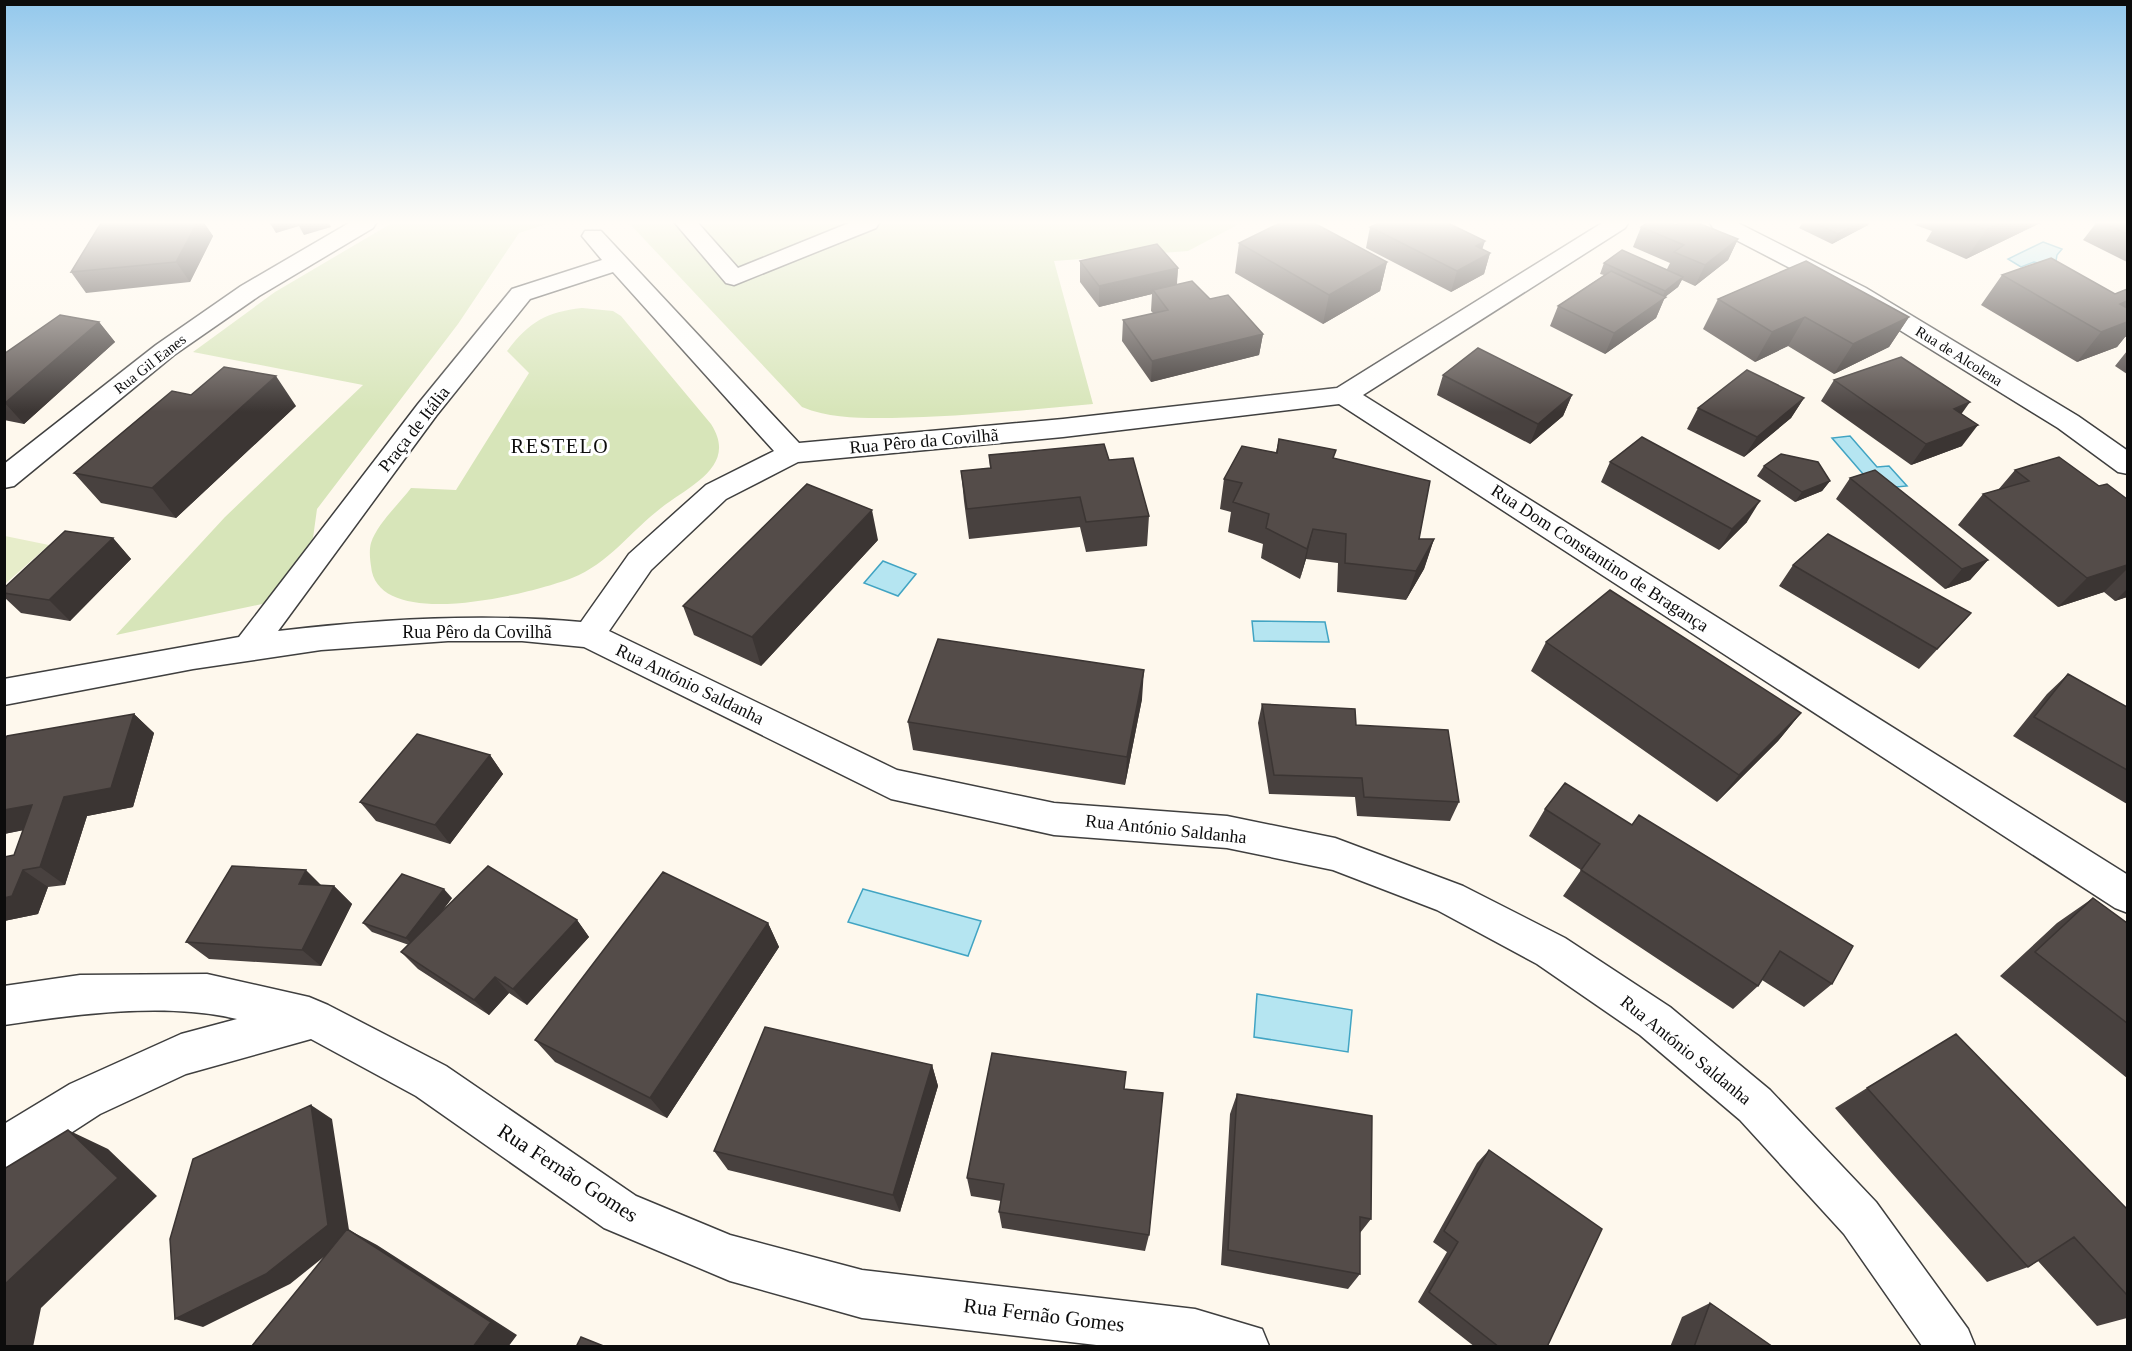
<svg xmlns="http://www.w3.org/2000/svg" width="2132" height="1351" font-family="'Times New Roman',serif">
<style>
.green{fill:#d7e5b9}
.pitch{fill:#e7edca}
.water{fill:#b5e5f1;stroke:#41a4c3;stroke-width:1.5}
.lines{fill:none;stroke-linecap:round;stroke-linejoin:round}
.pedestrian-casing{stroke:#3f3f3f;stroke-width:3}
.minor-casing{stroke:#3f3f3f;stroke-width:3}
.pedestrian{fill:#fff;fill-rule:evenodd}
.minor{fill:#fff;fill-rule:evenodd}
.wall{fill:#48413f}
.shaded-wall{fill:#3b3533}
.building{fill:#544c49;stroke:#3b3533;stroke-width:1.5}
.labels{text-anchor:middle;stroke-width:6;stroke-linejoin:round;paint-order:stroke}
.far-street-label{font-size:15px;fill:#0c0c0c;stroke:#fff}
.street-label{font-size:18px;fill:#0c0c0c;stroke:#fff}
.neighbourhood-label{font-size:20px;letter-spacing:1.5px;fill:#0c0c0c;stroke:#fff}
.near-street-label{font-size:21px;fill:#0c0c0c;stroke:#fff}
</style>
<rect width="100%" height="100%" fill="#fef8ed"/>
<path class="green" d="M392 223H550L519 233 458 324 317 509 313 538 267 603 116 635 225 517 363 385 193 352 275 292Z
M629 223H1241L1188 251 1054 261 1093 404C1026 410 959 417 892 418 861 418 831 419 802 407Z
M582 308 613 311 621 316 711 424C738 466 691 485 661 508 631 531 608 564 572 578 533 593 377 634 371 566 370 559 369 550 371 543 377 524 399 504 411 488L456 490 529 373 507 351C529 322 546 312 582 308Z"/>
<path class="pitch" d="M5 536 49 545 5 584H4Z"/>
<path class="water" d="M2043 242 2062 249 2057 255 2055 267 2034 262 2021 267 2008 259Z
M1850 436 1877 467 1889 466 1907 486 1876 489 1832 438Z
M883 561 916 574 898 596 864 583Z
M1252 621 1325 622 1329 642 1254 641Z
M863 889 981 921 968 956 848 922Z
M1257 994 1352 1010 1348 1052 1254 1037Z"/>
<g class="lines">
<defs>
<path id="pedestrian" d="M675 223H698L738 268 849 223H879L876 228 734 285 726 283Z"/>
<path id="minor" d="M349 223H376L373 228 259 296 174 355 14 486 4 488V464L156 345 241 286Z
M1602 223H1628L1625 228 1363 395 2128 875V913L2115 908 1339 404 1063 437 798 462 726 499 651 570 609 631 897 770 1054 803 1227 816 1335 838 1463 886 1565 938 1670 1007 1770 1090 1876 1202 1968 1329 1975 1346H1922L1844 1234 1740 1120 1640 1035 1537 964 1437 910 1333 870 1227 848 1054 835 891 799 584 647 522 641H448L321 650 193 669 4 705V679L239 637 418 404 512 289 602 260 582 236 585 231H601L799 443 1063 419 1337 388ZM613 272 774 451 706 485 629 554 581 622C480 613 379 619 278 631L436 416 530 299Z
M1710 223H1738L1866 288 2078 416 2128 451V474L2118 472 2058 428 1848 298 1713 228Z
M207 974 309 997 328 1005 446 1066 636 1196 730 1235 862 1270 1195 1309 1262 1329 1269 1346H1105L862 1318 730 1281 604 1228 416 1096 311 1039 186 1074 100 1114 20 1166 4 1172V1124L70 1084 181 1034 237 1019C165 1002 77 1014 4 1025V986L80 975Z"/>
</defs>
<use href="#pedestrian" class="pedestrian-casing"/>
<use href="#minor" class="minor-casing"/>
<use href="#pedestrian" class="pedestrian"/>
<use href="#minor" class="minor"/>
</g>
<path class="wall" d="M101 223H204L213 236 190 282 86 293 71 272Z
M1802 223H1869L1868 225 1832 244 1799 228Z
M1917 223H2040L1966 259 1926 241 1932 231 1915 225Z
M2096 223H2127V262L2083 240Z
M1676 225 1738 239 1728 260 1695 286 1682 280 1678 287 1665 297 1656 318 1605 354 1550 326 1558 306 1604 275 1600 274 1604 263 1667 269 1670 263 1633 247 1641 227Z
M1370 227 1482 249 1490 253 1484 274 1451 292 1366 248Z
M1239 243 1387 262 1380 291 1323 324 1235 273Z
M1080 261 1178 268 1177 284 1210 299 1263 334 1259 355 1151 382 1122 341 1123 320 1154 314 1151 311 1152 294 1099 307 1080 282Z
M2002 275 2115 294 2127 289V336L2125 337 2117 347 2077 362 1981 305Z
M1718 299 1909 317 1889 347 1834 374 1788 346 1755 362 1703 329Z
M99 322 115 342 24 424 4 420V354Z
M2127 351V374L2115 366Z
M1443 375 1572 395 1563 416 1530 444 1437 395Z
M1834 380 1962 414V446L1911 465 1821 401Z
M191 395 296 406 176 518 101 503 74 473Z
M1804 398 1791 418 1744 457 1687 429 1698 408Z
M1279 439 1334 458 1419 539H1434L1424 569 1406 600 1337 592 1338 563 1306 559 1300 579 1261 558 1263 544 1228 532 1231 512 1220 509 1224 479 1276 452Z
M989 455 1109 460 1149 516 1147 546 1086 552 1080 527 969 539 964 501 961 471 990 468Z
M1610 462 1747 522 1719 550 1601 482Z
M1764 466 1830 481 1822 491 1795 502 1757 476Z
M2015 470 2099 486 2127 499V597L2115 601 2104 592 2058 607 1958 525 1983 494 1998 490Z
M1850 478 1988 560 1970 580 1945 589 1836 499Z
M113 538 131 559 70 621 21 613 4 597V593Z
M878 540 761 666 694 635 683 606Z
M1793 565 1971 613 1919 669 1779 586Z
M1546 642 1801 713 1778 741 1717 802 1531 671Z
M2068 674 2127 707V804L2013 736 2047 694Z
M1142 699 1125 785 913 750 908 722Z
M1262 704 1356 725 1459 802 1450 821 1357 816 1355 797 1269 794 1258 723Z
M134 714 154 733 133 807 87 816 65 885 48 887 38 914 4 921V857L14 855 23 830 4 834V742Z
M490 755 503 774 450 844 376 821 360 802Z
M1565 783 1832 984 1804 1007 1762 980 1758 986 1733 1009 1563 896 1581 870 1529 836 1545 809Z
M322 885 334 886 352 904 321 966 209 959 186 942Z
M452 898 439 915 577 920 589 937 527 1005 509 993 489 1015 418 969 401 952 409 945 372 932 363 923Z
M2093 898 2127 923V1078L2000 976 2057 923Z
M768 923 779 947 667 1118 555 1062 535 1040Z
M932 1065 938 1086 900 1212 728 1170 714 1151Z
M1867 1088 2127 1209V1318L2097 1326 2038 1261 2028 1267 1987 1282 1835 1108Z
M1124 1089 1149 1235 1145 1251 1002 1228 999 1212 1001 1201 971 1196 967 1178Z
M1237 1094 1371 1219 1360 1233V1274L1348 1289 1221 1265 1230 1114Z
M1489 1150 1547 1347H1475L1418 1302 1447 1252 1433 1242 1477 1163Z
M1710 1303 1773 1347H1670L1682 1317Z"/>
<path class="shaded-wall" d="M197 223H204L213 236 190 282 176 262Z
M270 223H329L331 227 304 235 299 226 276 233Z
M1859 223H1869L1868 225 1832 244 1838 234Z
M2000 223H2040L1966 259 1986 230Z
M1738 239 1728 260 1695 286 1705 265Z
M1485 241 1479 259 1490 253 1484 274 1451 292 1457 271 1476 246Z
M1387 262 1380 291 1323 324 1329 295Z
M1178 268 1176 289 1153 290 1152 294 1099 307V286Z
M1683 277 1678 287 1665 297 1656 318 1605 354 1614 333 1661 300 1665 291Z
M2127 301V305L2108 329 2120 304Z
M1805 317 1788 346 1755 362 1772 332Z
M1909 317 1889 347 1834 374 1853 344Z
M99 322 115 342 24 424 5 403Z
M2127 322V336L2125 337 2117 347 2077 362 2101 332Z
M1263 334 1259 355 1151 382 1152 361Z
M276 376 296 406 176 518 152 488Z
M1572 395 1563 416 1530 444 1538 424Z
M1804 398 1791 418 1744 457 1757 437Z
M1970 402 1955 423 1954 409Z
M1978 425 1962 446 1911 465 1926 444Z
M1830 481 1822 491 1795 502 1802 492Z
M1760 501 1747 522 1719 550 1732 529Z
M872 510 878 540 761 666 752 637Z
M1313 529 1306 559 1300 579 1307 549Z
M113 538 131 559 70 621 49 600Z
M1434 539 1424 569 1406 600 1416 571Z
M1988 560 1970 580 1945 589 1962 569Z
M2127 565V569L2104 592 2058 607 2087 578Z
M2127 589V597L2115 601Z
M1144 670 1142 699 1125 785 1127 757Z
M1801 713 1778 741 1717 802 1739 775Z
M134 714 154 733 133 807 87 816 65 885 40 867 55 824 4 834V810L64 797Z
M490 755 503 774 450 844 435 825Z
M23 870 48 887 38 914 4 921V898Z
M306 870 324 888 299 884Z
M334 886 352 904 321 966 302 950Z
M444 889 452 898 415 947 406 938Z
M577 920 589 937 527 1005 513 989Z
M768 923 779 947 667 1118 650 1098Z
M495 977 509 993 489 1015 474 1000Z
M932 1065 938 1086 900 1212 893 1195Z
M311 1105 332 1119 349 1230 377 1245 517 1335 508 1347H473L350 1236 290 1284 203 1327 175 1319Z
M68 1130 108 1149 157 1196 41 1308 33 1347H4V1285Z"/>
<path class="building" d="M101 223H197L176 262 71 272Z
M1280 223H1314L1387 262 1329 295 1239 243Z
M1379 223H1448L1485 241 1476 246 1490 253 1457 271 1370 227Z
M1647 223H1671L1676 225 1679 223H1698L1738 239 1705 265 1674 252 1684 245 1641 227Z
M1815 223H1859L1838 234Z
M1970 223H2000L1986 230Z
M2104 223H2127V234Z
M1157 244 1178 268 1099 286 1080 261Z
M1622 250 1683 277 1665 291 1604 263Z
M2051 258 2115 294 2127 289V301L2120 304 2127 308V322L2101 332 2002 275Z
M1806 261 1909 317 1853 344 1805 317 1772 332 1718 299Z
M1611 271 1666 297 1614 333 1558 306Z
M1192 281 1210 299 1228 295 1263 334 1152 361 1123 320 1168 310 1153 290Z
M60 315 99 322 5 403H4V354Z
M1478 348 1572 395 1538 424 1443 375Z
M1901 357 1970 402 1954 409 1978 425 1926 444 1834 380Z
M224 367 276 376 152 488 74 473 172 391 191 395Z
M1747 370 1804 398 1757 437 1698 408Z
M1642 437 1760 501 1732 529 1610 462Z
M1279 439 1336 450 1333 458 1430 481 1419 539H1434L1416 571 1345 563 1346 534 1313 529 1307 549 1266 528 1269 514 1233 502 1242 483 1224 479 1242 446 1277 453Z
M1104 444 1109 460 1133 458 1149 516 1086 522 1080 497 967 509 961 471 991 468 989 455Z
M1781 454 1818 462 1830 481 1802 492 1764 466Z
M2059 457 2099 486 2107 484 2127 499V565L2087 578 1983 494 2029 481 2015 470Z
M1875 470 1988 560 1962 569 1850 478Z
M807 484 872 510 752 637 683 606Z
M65 531 113 538 49 600 4 593V588Z
M1828 534 1971 613 1937 649 1793 565Z
M1610 590 1801 713 1739 775 1546 642Z
M938 639 1144 670 1127 757 908 722Z
M2068 674 2127 707V770L2034 717Z
M1262 704 1355 709 1356 725 1448 730 1459 802 1364 797 1362 778 1274 775Z
M134 714 111 788 64 797 40 867 23 870 12 896 4 898V857L14 855 32 805 4 810V742L7 736Z
M417 734 490 755 435 825 360 802Z
M1565 783 1632 825 1639 815 1853 946 1832 984 1780 951 1758 986 1581 870 1600 844 1545 809Z
M232 866 306 870 299 884 334 886 302 950 186 942Z
M488 866 577 920 513 989 495 977 474 1000 401 952Z
M663 872 768 923 650 1098 535 1040Z
M402 874 444 889 406 938 363 923Z
M2093 898 2127 923V1023L2035 952Z
M765 1027 932 1065 893 1195 714 1151Z
M1956 1034 2127 1209V1295L2074 1237 2028 1267 1867 1088Z
M992 1053 1126 1072 1124 1089 1163 1093 1149 1235 999 1212 1004 1184 967 1178Z
M1237 1094 1372 1116 1371 1219 1360 1217V1274L1228 1250Z
M311 1105 328 1225 266 1274 175 1319 170 1239 193 1159Z
M68 1130 118 1178 4 1285V1169Z
M1489 1150 1602 1229 1547 1347H1499L1429 1292 1458 1242 1444 1231Z
M347 1229 491 1322 473 1347H251Z
M1710 1303 1773 1347H1694Z
M581 1337 606 1347H576Z"/>
<linearGradient id="sky" x2="0" y2="1"><stop stop-color="#93c8ec"/><stop offset="0.54" stop-color="#fffcf7"/><stop offset="1" stop-color="#fffcf7" stop-opacity="0"/></linearGradient>
<rect width="2132" height="412" fill="url(#sky)"/>
<g class="labels">
<g class="far-street-label">
<text transform="translate(1959 356) rotate(32)" y="5">Rua de Alcolena</text>
<text transform="translate(150 364) rotate(-38)" y="5">Rua Gil Eanes</text>
</g>
<g class="street-label">
<text transform="translate(414 429) rotate(-52)" y="6">Praça de Itália</text>
<text transform="translate(924 441) rotate(-5)" y="6">Rua Pêro da Covilhã</text>
<text transform="translate(1600 558) rotate(33)" y="6">Rua Dom Constantino de Bragança</text>
<text x="477" y="638">Rua Pêro da Covilhã</text>
<text transform="translate(690 684) rotate(26)" y="6">Rua António Saldanha</text>
<text transform="translate(1166 829) rotate(6)" y="6">Rua António Saldanha</text>
<text transform="translate(1686 1050) rotate(39)" y="6">Rua António Saldanha</text>
</g>
<g class="neighbourhood-label">
<text x="560" y="453">RESTELO</text>
</g>
<g class="near-street-label">
<text transform="translate(568 1173) rotate(33)" y="7">Rua Fernão Gomes</text>
<text transform="translate(1044 1315) rotate(7)" y="7">Rua Fernão Gomes</text>
</g>
</g>
<rect width="2132" height="1351" fill="none" stroke="#0c0c0c" stroke-width="12"/>
</svg>
